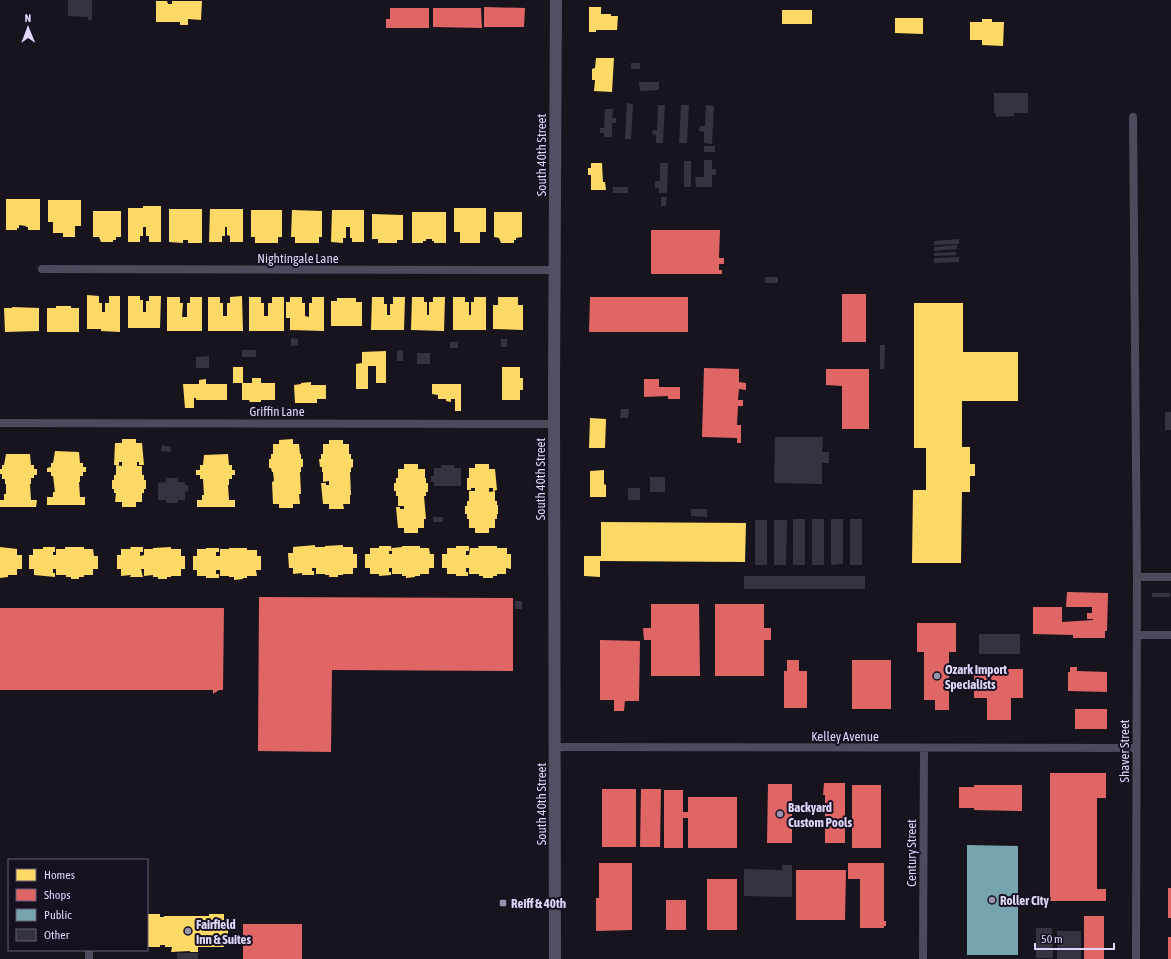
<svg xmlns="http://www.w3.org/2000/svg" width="1171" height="959" font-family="'Asap Condensed',sans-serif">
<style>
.homes{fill:#ffd966}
.shops{fill:#e06666}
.public{fill:#76a5af}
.building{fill:#37323f}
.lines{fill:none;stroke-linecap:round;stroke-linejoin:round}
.street{stroke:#4e4a5d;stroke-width:8}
.secondary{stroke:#524e63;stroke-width:12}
.poi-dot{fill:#9992ad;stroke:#161021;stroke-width:1.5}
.labels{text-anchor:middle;stroke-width:4;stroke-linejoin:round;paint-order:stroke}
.street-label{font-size:13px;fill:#dfd6fa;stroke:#161021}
.poi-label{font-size:13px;font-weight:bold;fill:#dfd6fa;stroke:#161021;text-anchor:start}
</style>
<rect width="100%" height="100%" fill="#17141d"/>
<path class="homes" d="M156 1H167L168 4H172V1H202L201 20 188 19V25H180V22H156Z
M589 7H601V14H611V16H618L617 30H596V32H589Z
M782 10H812V24H782Z
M895 18H923V34L895 33Z
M982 19H992V22H1004L1003 46 982 45V40H970V22H982Z
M596 58H614L612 92 594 91 595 80H592V69L595 68Z
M591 163H602L603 182H605L606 190H591V175H588V168H591Z
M6 199H40V230H28V227H26V226L19 225V228H17V230H6Z
M48 200H81V226H75V237H63V233H53V222H48Z
M143 206H161V242H149V236H146V227H143V236H140V242H128V208H143Z
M454 208H486V232H480V243H460V232H454Z
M169 209H202V243H188V240H183V243L169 242Z
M210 209H243V242H230V236L227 235V227H225V236H222V242H209Z
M251 210H282V237H278V243H255V237H251Z
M292 210 322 211V237H319V243H295V237H291Z
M332 210H364V242H352V238H350V227H346V238H343V243L331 242Z
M93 211H121V237H116V240H113V242H101L99 237H93Z
M412 212H446V243H434V241H432V239H426V241H423V243H412Z
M494 212H522V237L516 238V240H514V243H501L499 238 494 237Z
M372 214 403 215V240H397V243H378V239H372Z
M87 295 99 296V303H102V312H105V303H109V296H120V332L101 331V329H87Z
M128 296H140V300H143V312H146V301H149V296H161L160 328H128Z
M242 296 243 331H208V297H220V303H223V316H227V303H230V297Z
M167 297H180V303H183L182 317H187V303H190V297H202V331H167Z
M249 297H261V303H264V316H268V303H272V297H284V331H249Z
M290 297H302V303H305V316L309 317V303H312V297H324V331L290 330V318H286V302H290Z
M372 297H384V304H387V315H390V304H393V297H405L404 330H371Z
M412 297H424V302H427V315H429V302H433V297H445L444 331 411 330Z
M453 297H465V302H469V315H471V302H474V297H486V330H453Z
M498 297H518V305H523V330L493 329V305H498Z
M337 298H356V302H362V326H331V301H337Z
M914 303H963V352H1018V401H962V447H970V464H975V476H970V492H962L961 563H912L913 490H926V448H914Z
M56 306H71V308H79V332H47V308H56Z
M12 307 39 308V331L5 332 4 308H12Z
M386 351V383H376V366H368V389H356V364L362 363V352Z
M233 367H243V383H252V378H261V383H275V400H261V402H250L249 400H242V383H233Z
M502 367H520V378H523V390H520V400H502Z
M206 379V384H227V400H196V398H194V408H185L183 384H199V380Z
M311 382V385H326V399H317V403H295L294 385 301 384V383Z
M432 384H461V411H455V399H451V402L446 401V399H438V395L432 394Z
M590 418 606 419 605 448H589Z
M122 439H136V443H142L144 465H139V462H137V466H142V475H144V480H146V489H144V493H142V502H136V507H122V502H115L116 493H114V489H112V480H114V475H116V465L122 466V462H119V465H114L115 443H122Z
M293 439V444H299L300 454H301V459H303V467H301V472H300L301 494H299L300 504H293V508H279V504H273L272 482 274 481 273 472H272L271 468H269V459H271V454H273V444H279V440Z
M329 440H343V444H349V454H351V459H353V467L351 468V472H350L351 495H350V504H343L344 509H329V504H323L321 483H326V485H329V481L323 482V472H322V467H320L319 459H321V454H323V444H329Z
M55 451 79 452 80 463H83V467H86V472H83V476H80V482H79L80 497H85V505H47V497H53V492H55L53 476H51V472H47V468L51 467V463H53Z
M6 454H30L31 465H34V469H37V475H34V478H31V484H30L31 500H37L36 507H0V500H4V494H6V484H5V479H2V474H0V469H2V465H4Z
M228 454 229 465H232V470H235V475H232V479H229V485H228L229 500H235V507H197V500H202V495H204L203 479H200V475H196V470H200V465H203L204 455Z
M404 464H418V469H425V478H426V483H428V492H426V496H424L426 519H424V528H418V533H404V528H398L396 507H400V509H404V506H398V496H396V491H394V483H396V478H398V469H404Z
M475 464H489V469H495L497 490 493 491V488H489V492L495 491V501H497V505H498V514H497V519H495V528H489V533H475V528H469V519H467V514H465V506H467V501H469V491H475V488H471V490H467V478H469V468H475Z
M604 470V484L606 485V497H590V471Z
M601 522 746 523 745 562 600 561V577L584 576V556H601Z
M315 545V547H325V546L343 545V547H353V554H357V568H353V574H343V575H338V577H329V575H325V574H316V568H312V571H314V575H302V573L293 574V568H289L288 553H293V547Z
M379 546H391L392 551H389V554H392V548L402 547V546H420V548H429L430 554H434V568H429V574H420V576H415V577L406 578V576H402V574H392V568H389V572H391V575L379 576V574H370V568H365V554H370V548H379Z
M456 546H469V551H466V555H469L470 548H479L478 546H497V548H507V554H511V569L506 568V574H497V576H493V578H483V576H479V574H469V568H466V572H468V576H456V574H447V568H442V554H447V548H456Z
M0 547 17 549V555H22V569H17V575H8V577L0 578Z
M43 547H55V552H53V555H56V549H65V547H84V549H93L94 556H98V569H93V575H84V577H79V579H71V577H66V575H56V569H53V573H55V577L34 575V569H29V555H33V549H43Z
M130 547H143V552H140V556L144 555V549H153V548L171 547V549H181V556H185V569H181V576H171V577H167V579H158V577H153V575L144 576V569H141L143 577H130L131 575 121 576V569H117V555H121V549H131Z
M206 548H219V552H216V556H220V549H229V548H247V550H257V556H261V570H256L257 576H247V578H243V579L234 580V577H229V576H220V570H216V574H219V578H206V576H197V570H193V556H197V549H206Z
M147 914H160V917H164V916H209V914H224V921H228V942H224V947H198V952H190V951L171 952 172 947H165V945H160V947H147Z"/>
<path class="shops" d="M484 7 525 8 524 27H484Z
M390 8H429V28H386V19H390Z
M433 8H481L482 28 433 27Z
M651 230H720L719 258H724V264H719V270H722V274H651Z
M842 294H866V342H842Z
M590 297H688V332H589Z
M704 368 739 369V382L746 383V390L739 389 738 400H743V406H738L737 425H741V443H737V438L702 437Z
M826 369H869V429H842V386L826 385Z
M644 379H659V387H680V399H668V396L644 397Z
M1067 592 1108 593 1107 631H1105V638H1073V635L1033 634V607H1062V622L1093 620V619H1087V613H1092V607H1066Z
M259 597 513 598V671L332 670 331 752 258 751Z
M651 604H699L700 676H651V640H644L643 628H651Z
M715 604H764V628H771V640H764V676H715Z
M0 608H224L223 690H219L213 694V690H0Z
M917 623H956V652H949V710H935V700H924V652H917Z
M600 640 640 641 639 701H625L624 711H614V700H600Z
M787 660H799V671H807V708H784V671H787Z
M852 660H891V709H852Z
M1070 667H1077V671L1107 672V692L1068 691V672H1070Z
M974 669H1023V698H1011V720H987V698H974Z
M1075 709H1107V729H1075Z
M1050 773H1106V798H1097V889H1106V901H1050Z
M824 783H845V843H825V795H823Z
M768 784H792V843H767Z
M852 785H881V848H852Z
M974 785H1022V811L974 810V808H959V787H974Z
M602 789H636V847H602Z
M641 789H661L660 847H640Z
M664 790H683V812H688V797H737V848H688V818H683V848H664Z
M599 863H632V930L596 931V898H599Z
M848 863H884V921H886V926H884V928H860V879H848Z
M796 870H846L845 920H796Z
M707 879H737V930H707Z
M1168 888H1171V918H1168Z
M666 900H686V930H666Z
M1084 916H1104V959H1084Z
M243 924H302V959H243Z
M1168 937H1171V959H1168Z"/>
<path class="public" d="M967 845 1018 846V955H967Z"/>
<path class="building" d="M68 0H92V20H88V17L68 16Z
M631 63H640V69H631Z
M639 82H659V90L640 91Z
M994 93H1028V113H1014V116L996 117V113H994Z
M627 103 633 104 631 139H625Z
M658 105H665L663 143H656V135L652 134 653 130H657Z
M681 105H689L687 143H679Z
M706 105 714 106 712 144 704 143V132L699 131 700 126H705Z
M605 109H613L612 118H616V123H612V137H604V133H600V128H604Z
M704 146H715V152H704Z
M704 160H712V169H716V175H712V187H696L695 177H704Z
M684 161H691V187H684Z
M660 163H668L667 193H659V188H655V181H660Z
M613 187H628V193H613Z
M661 197H667L666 206H661Z
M959 239V244L934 245V241Z
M957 245V249L934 251V247Z
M956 252V255L934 256V253Z
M959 257V262L934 263V258Z
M765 277H778V283H765Z
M291 338 298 339V345L291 346Z
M501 339H507V347H501Z
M450 342H458V348H450Z
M880 345H885L884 369H880Z
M242 350H256V357H242Z
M403 350V361H397V351Z
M417 353H430V364H417Z
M209 356V368H196V357Z
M621 409H629L628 418H620Z
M1165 412H1171V430H1165Z
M775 437H823L822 452H829V463H822V484L774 483Z
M162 445 171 447 170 452 161 451Z
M441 465H454V468H461V486H434V482H431V476H434V468H441Z
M650 477H665V492H650Z
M166 478H178V482H185V485H188V491L185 492V500H178V503H166V500H158V483L166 482Z
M628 488H640V500H628Z
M691 509H707V517L691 516Z
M433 517H443V522H433Z
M793 519H805V565H793Z
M812 519H824V565H812Z
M831 519H843V564L831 565Z
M850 519H862V565H850Z
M755 520H767V565H755Z
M774 520H787L786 565H774Z
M744 576H865V589H744Z
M1152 593H1170V597H1152Z
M515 601H522V609H515Z
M979 634H1020V654H979Z
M782 865H792V897L744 896V869L782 870Z
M1036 928H1052L1053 958H1036Z
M1057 931H1081V959H1057Z
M177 953H198V959H177Z"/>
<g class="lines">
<path class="street" d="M1133 117 1137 577
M42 269 555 270
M0 423 555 424
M1137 635H1171
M554 747 1136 748
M89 959V950
M923 959 924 748
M1136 959 1137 577H1171"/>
<path class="secondary" d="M555 959 554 387 556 0"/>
</g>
<g class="poi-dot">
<circle cx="937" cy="676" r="4"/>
<circle cx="780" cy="814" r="4"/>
<circle cx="992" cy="900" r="4"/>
<rect x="499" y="899" width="8" height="8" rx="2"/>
<circle cx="188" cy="931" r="4"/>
</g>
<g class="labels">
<g class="street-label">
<text transform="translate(541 155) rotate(-90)" y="5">South 40th Street</text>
<text x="298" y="263">Nightingale Lane</text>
<text x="277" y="416">Griffin Lane</text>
<text transform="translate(540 479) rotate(-90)" y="5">South 40th Street</text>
<text x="845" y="741">Kelley Avenue</text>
<text transform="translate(1124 751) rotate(-90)" y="5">Shaver Street</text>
<text transform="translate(541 804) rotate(-90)" y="5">South 40th Street</text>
<text transform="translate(911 853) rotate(-90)" y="5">Century Street</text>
</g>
<g class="poi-label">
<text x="945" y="674">Ozark Import<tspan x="945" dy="15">Specialists</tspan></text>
<text x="788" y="812">Backyard<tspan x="788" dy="15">Custom Pools</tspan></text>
<text x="1000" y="905">Roller City</text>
<text x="511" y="908">Reiff &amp; 40th</text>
<text x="196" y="929">Fairfield<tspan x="196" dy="15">Inn &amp; Suites</tspan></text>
</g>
</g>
<rect x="8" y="859" width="140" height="92" fill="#161021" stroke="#665f78"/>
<rect x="16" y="869" width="20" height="12" fill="#ffd966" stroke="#665f78"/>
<text x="44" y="879" font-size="12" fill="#dfd6fa">Homes</text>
<rect x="16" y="889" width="20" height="12" fill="#e06666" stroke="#665f78"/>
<text x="44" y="899" font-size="12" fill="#dfd6fa">Shops</text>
<rect x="16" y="909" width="20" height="12" fill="#76a5af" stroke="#665f78"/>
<text x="44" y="919" font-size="12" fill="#dfd6fa">Public</text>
<rect x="16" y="929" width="20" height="12" fill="#37323f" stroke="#665f78"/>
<text x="44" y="939" font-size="12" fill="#dfd6fa">Other</text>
<g transform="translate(28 28) rotate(359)" stroke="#161021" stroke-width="3" paint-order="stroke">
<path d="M0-3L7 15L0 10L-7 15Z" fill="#dfd6fa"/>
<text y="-6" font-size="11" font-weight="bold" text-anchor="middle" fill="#dfd6fa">N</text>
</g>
<path d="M1035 943v6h79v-6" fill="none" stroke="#dfd6fa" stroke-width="2"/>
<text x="1041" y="943" font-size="12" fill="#dfd6fa" stroke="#161021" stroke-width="3" paint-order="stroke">50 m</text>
</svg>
